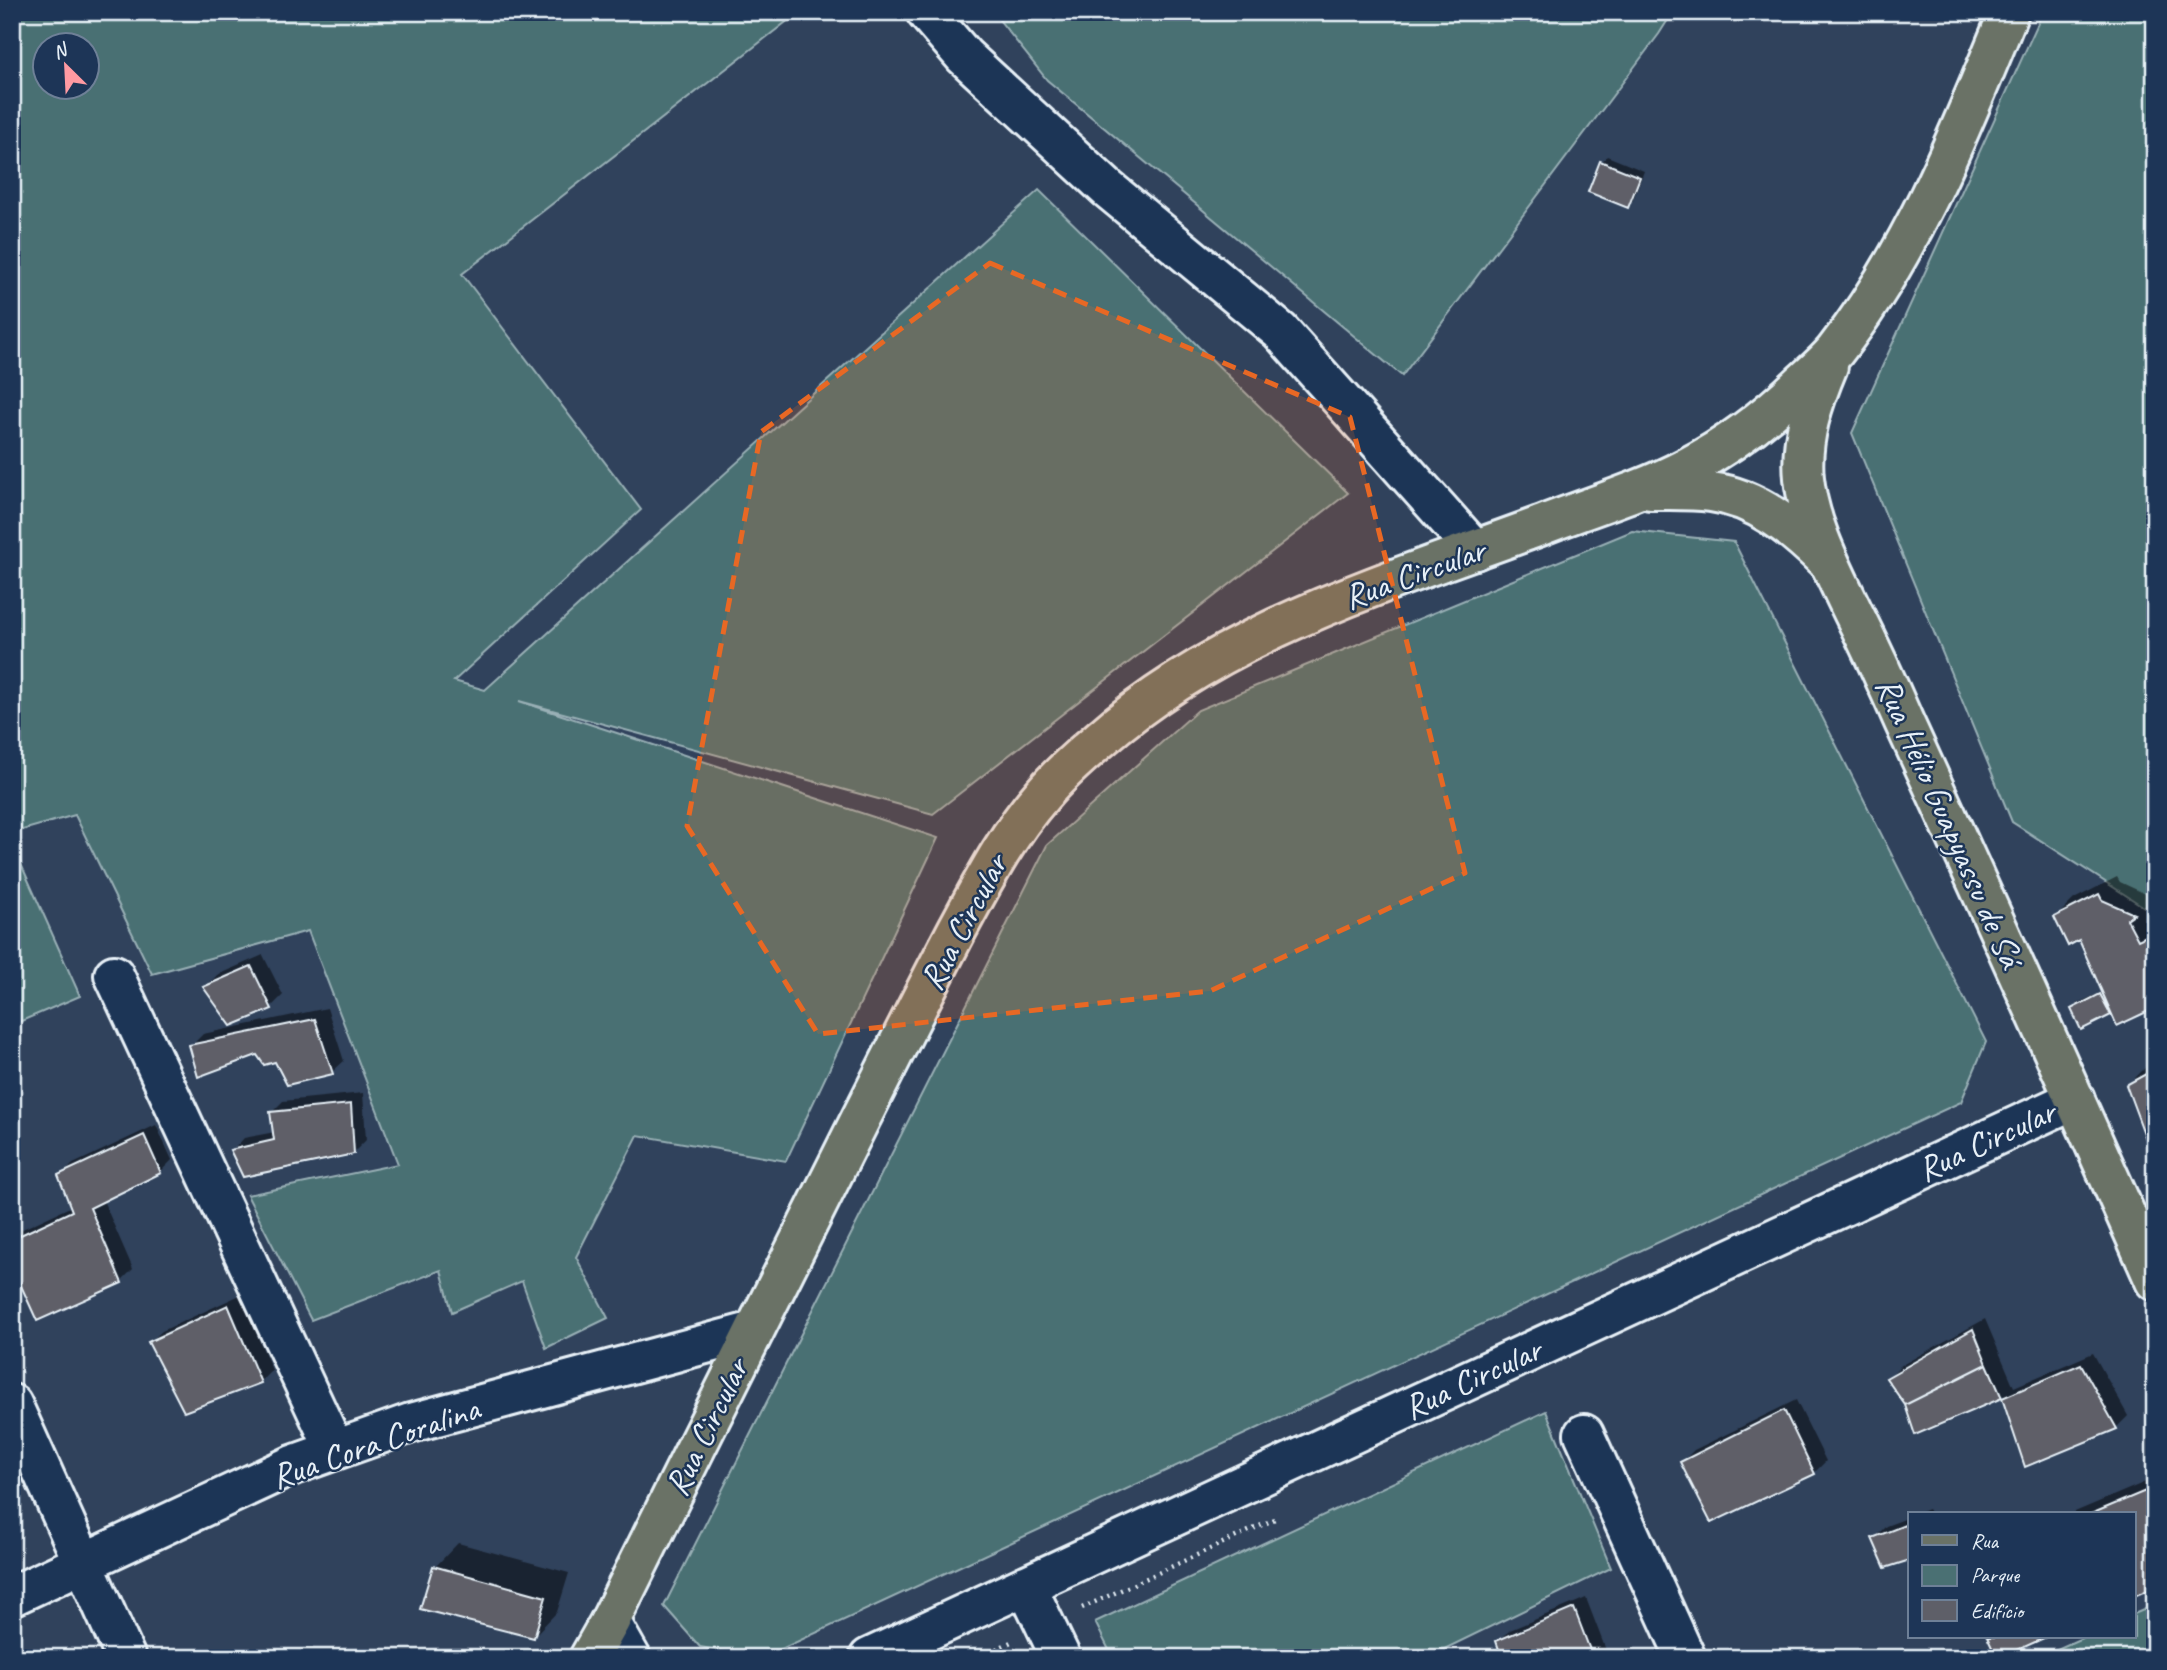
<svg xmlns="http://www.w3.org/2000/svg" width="2167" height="1670" font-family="Caveat,sans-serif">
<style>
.green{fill:#4a7073;stroke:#99b0b6;stroke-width:2;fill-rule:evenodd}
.shadow{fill:#0007}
.building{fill:#5e5f68;stroke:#e8f1f8;stroke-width:2}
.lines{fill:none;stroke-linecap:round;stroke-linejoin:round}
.street-casing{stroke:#e8f1f8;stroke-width:44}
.primary-casing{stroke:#e8f1f8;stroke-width:44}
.path{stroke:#e8f1f8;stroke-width:4.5;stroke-dasharray:2 5;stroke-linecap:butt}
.street{stroke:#1d3557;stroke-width:38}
.primary{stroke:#6a7266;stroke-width:38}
.marked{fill:#e86824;fill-opacity:0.2;stroke:#e86824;stroke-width:5;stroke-dasharray:14 9;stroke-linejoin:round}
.labels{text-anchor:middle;stroke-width:5;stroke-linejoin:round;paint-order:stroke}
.street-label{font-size:35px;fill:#e8f1f8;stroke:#1d3557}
</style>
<rect width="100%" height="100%" fill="#30425c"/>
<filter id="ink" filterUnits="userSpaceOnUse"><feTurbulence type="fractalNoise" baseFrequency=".0143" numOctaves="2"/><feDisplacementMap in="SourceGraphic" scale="14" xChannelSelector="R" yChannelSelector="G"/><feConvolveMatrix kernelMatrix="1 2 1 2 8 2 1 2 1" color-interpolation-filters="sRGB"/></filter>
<g filter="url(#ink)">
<path class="green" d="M12 12H799L462 274 641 510 454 681 485 690 1039 190 1348 493 933 814 519 701 938 838 786 1161 638 1135 576 1257 608 1318 546 1348 522 1281 452 1312 441 1270 311 1320 247 1195 398 1164 308 931 152 974 75 815 12 833ZM46 46H88V88H46Z
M993 12H1673L1659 34 1402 376 1047 80Z
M2043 12H2155V914L2012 822 1852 433Z
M1632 531 1734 542 1986 1042 1961 1102 762 1658 700 1647 664 1606 1047 845 1198 710Z
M12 844 80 996 12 1025Z
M1546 1411 1611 1568 1426 1658H1113L1095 1622Z
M2155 1605V1658H2037L2084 1637H2134V1614Z"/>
<path class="shadow" d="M1607 156 1644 171 1633 200 1627 206 1602 162Z
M2117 877 2120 882 2150 896 2145 900 2155 920V1006L2112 1011 2110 1014 2073 1009 2078 1003 2104 991 2080 937 2056 917 2074 899Z
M263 955 283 995 271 1007 206 987 217 975Z
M327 1008 344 1061 332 1072 276 1060 257 1052 191 1046 203 1034Z
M2155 1062V1133L2128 1085 2146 1067Z
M363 1093 366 1140 354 1152 233 1150 244 1138 275 1132 271 1113 283 1101Z
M156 1125 172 1160 160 1172 103 1200 133 1269 121 1281 12 1262V1237L16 1232 72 1206 61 1176 73 1164Z
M240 1295 272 1370 260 1382 150 1342 162 1331Z
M1985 1319 2014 1387 2093 1353 2128 1416 2116 1428 2026 1464 2003 1395 1916 1433 1907 1405 1888 1378 1900 1366Z
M1796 1400 1826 1461 1814 1473 1682 1462 1694 1450Z
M2155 1478V1585L2134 1594V1514H2070Z
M1928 1509 1931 1514H1916Z
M1910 1517V1558L1874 1538 1886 1526Z
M458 1543 569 1573 557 1612 534 1636 435 1567Z
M1586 1598 1609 1658H1504L1498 1642 1510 1630Z"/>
<path class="building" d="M1600 161 1640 177 1628 208 1588 192Z
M2099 894 2102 900 2134 914 2127 919 2138 940 2155 932V1008L2117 1026 2079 940 2068 946 2054 917Z
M251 966 272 1009 231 1026 203 987Z
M2100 994 2111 1015 2081 1030 2071 1009Z
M315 1019 333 1074 287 1085 275 1062 264 1065 257 1055 198 1077 189 1045Z
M2155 1069V1135L2146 1139 2126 1085Z
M351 1104 354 1154 243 1177 230 1150 274 1140 270 1112Z
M144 1135 161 1173 90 1208 122 1283 37 1321 12 1266V1239L72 1211 58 1175Z
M228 1305 261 1383 184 1412 148 1342Z
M1973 1329 1987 1364 1905 1405 1886 1378Z
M1987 1364 2002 1398 1915 1435 1905 1405Z
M2081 1364 2117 1429 2025 1467 2002 1398Z
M1784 1410 1815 1474 1711 1523 1680 1462Z
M2155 1487V1587L2134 1596V1514H2091Z
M1910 1523V1560L1885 1568 1872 1538Z
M433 1566 546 1597 534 1638 420 1609Z
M1574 1608 1593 1658H1502L1496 1641Z
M1987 1637H2046L2000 1658H1997Z"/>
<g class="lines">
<defs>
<path id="street" d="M926 12 964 56 1108 189 1280 331 1475 550
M114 975 335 1450
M12 1404 126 1658
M1584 1434 1686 1658
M1026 1585 1061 1658
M12 1596 293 1465 411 1423 754 1331
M610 1621 631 1658
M869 1658 2075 1099"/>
<path id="primary" d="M1828 366C1813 402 1800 439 1804 478 1809 525 1833 570 1853 612 1871 648 1888 685 1904 722 1989 908 2073 1094 2155 1281
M1650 490C1670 490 1691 489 1711 492 1758 498 1794 529 1827 561
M589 1658 610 1621C693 1453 777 1285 861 1118 893 1055 925 991 958 928 983 882 1007 835 1042 795 1058 776 1079 757 1098 741 1224 630 1386 583 1540 526 1588 507 1640 492 1686 468 1729 446 1768 416 1803 382 1814 372 1826 362 1835 351 1914 250 1961 129 2009 12"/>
</defs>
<use href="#street" class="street-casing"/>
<use href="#primary" class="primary-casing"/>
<path class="path" d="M1082 1608 1277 1518
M977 1658 1011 1642"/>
<use href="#street" class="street"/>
<use href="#primary" class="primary"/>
</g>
</g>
<path class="marked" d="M990 263 1350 417 1465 873 1210 991 818 1034 687 826 761 432Z"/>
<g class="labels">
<g class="street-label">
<text transform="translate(1414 573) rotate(-20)" y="12">Rua Circular</text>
<text transform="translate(1950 822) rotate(66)" y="12">Rua Hélio Guapyassu de Sá</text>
<text transform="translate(963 922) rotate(-62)" y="12">Rua Circular</text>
<text transform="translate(1986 1140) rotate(-25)" y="12">Rua Circular</text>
<text transform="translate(1472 1378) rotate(-25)" y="12">Rua Circular</text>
<text transform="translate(706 1427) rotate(-64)" y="12">Rua Circular</text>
<text transform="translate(375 1442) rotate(-19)" y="12">Rua Cora Coralina</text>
</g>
</g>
<rect width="2167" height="1670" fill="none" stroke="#1d3557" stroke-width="42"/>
<rect x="21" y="21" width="2125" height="1628" fill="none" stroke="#e8f1f8" stroke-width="2.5" filter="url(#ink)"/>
<rect x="1908" y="1512" width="228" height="126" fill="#1d3557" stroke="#6e8097" stroke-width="2"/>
<rect x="1922" y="1535" width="35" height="10" fill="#6a7266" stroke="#6e8097" stroke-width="2"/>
<text x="1971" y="1548" font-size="21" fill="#e8f1f8">Rua</text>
<rect x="1922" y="1565" width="35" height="21" fill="#4a7073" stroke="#6e8097" stroke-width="2"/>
<text x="1971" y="1582" font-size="21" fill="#e8f1f8">Parque</text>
<rect x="1922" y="1600" width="35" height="21" fill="#5e5f68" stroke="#6e8097" stroke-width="2"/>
<text x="1971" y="1618" font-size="21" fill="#e8f1f8">Edifício</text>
<g transform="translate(66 66) rotate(336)"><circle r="33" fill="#1d3557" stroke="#6e8097" stroke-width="2"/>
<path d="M0-5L12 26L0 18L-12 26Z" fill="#ff9aa2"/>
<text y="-10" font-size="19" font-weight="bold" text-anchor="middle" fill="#e8f1f8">N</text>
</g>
</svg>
